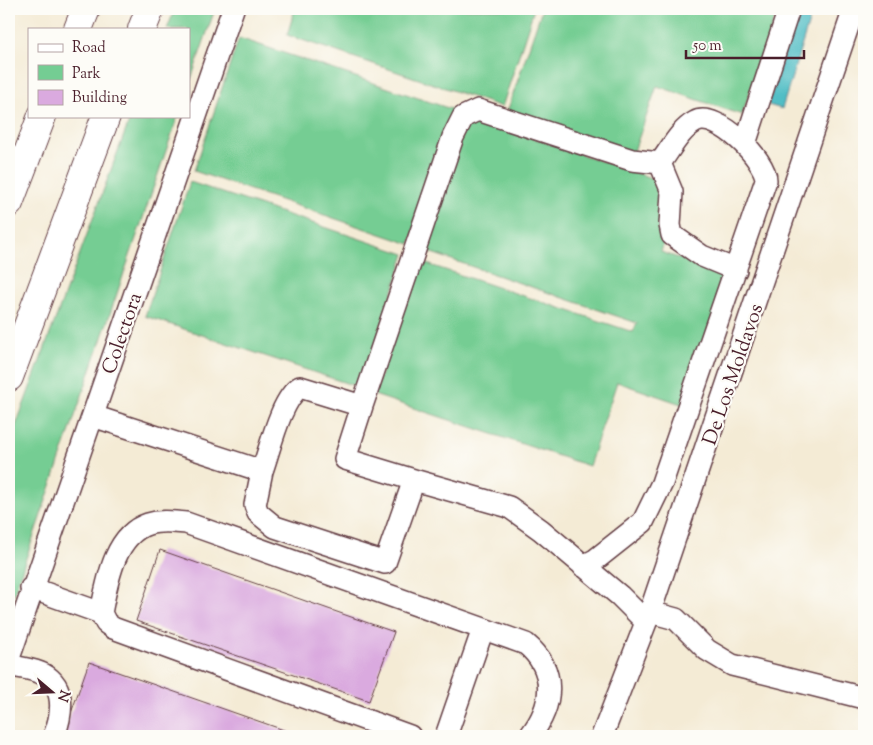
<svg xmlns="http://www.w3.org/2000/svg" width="873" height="745" font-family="'Sorts Mill Goudy',serif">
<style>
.green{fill:#74cd93;stroke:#5f765f}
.water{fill:#4fbdc5;stroke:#4c6e78}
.building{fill:#daaadf}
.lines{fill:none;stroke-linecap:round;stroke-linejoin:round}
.minor-casing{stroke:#643e44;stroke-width:24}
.highway-casing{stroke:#643e44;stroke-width:30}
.minor{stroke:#fff;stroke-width:21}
.highway{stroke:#fff;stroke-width:28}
.labels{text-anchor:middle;stroke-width:4.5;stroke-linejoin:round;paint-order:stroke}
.street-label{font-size:20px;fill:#4a1f2b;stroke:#fdfcf7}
</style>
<rect width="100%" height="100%" fill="#fdfcf7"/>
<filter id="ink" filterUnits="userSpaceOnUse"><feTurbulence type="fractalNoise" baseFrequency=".02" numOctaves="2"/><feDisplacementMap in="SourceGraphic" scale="10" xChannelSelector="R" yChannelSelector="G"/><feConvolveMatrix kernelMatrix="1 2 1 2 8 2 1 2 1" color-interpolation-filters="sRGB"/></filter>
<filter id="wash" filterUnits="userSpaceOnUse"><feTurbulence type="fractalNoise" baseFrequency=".0096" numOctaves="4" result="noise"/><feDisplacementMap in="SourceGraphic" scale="20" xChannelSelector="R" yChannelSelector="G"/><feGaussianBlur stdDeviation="1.12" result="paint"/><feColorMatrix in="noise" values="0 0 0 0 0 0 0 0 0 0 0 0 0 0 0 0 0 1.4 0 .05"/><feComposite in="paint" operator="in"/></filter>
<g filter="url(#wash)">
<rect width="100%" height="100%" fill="#f4ebd5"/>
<path class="green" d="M175 9H215L189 85V29H167Z
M295 9H534L502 107 287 35Z
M542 9H778L742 115 657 86 633 154 507 112Z
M239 38 454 110 410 244 194 171Z
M131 116H178L9 608V444Z
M468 116 669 184 670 225 661 252 728 275 684 405 617 382 589 466 374 395 418 261 633 332 637 323 423 250Z
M190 182 405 254 361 388 145 316Z"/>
<path class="water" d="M797 9H813L782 109 768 105Z"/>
<g id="blocks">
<path class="building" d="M160 550 394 632 369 701 136 621Z
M89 662 301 736H63Z"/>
</g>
</g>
<g filter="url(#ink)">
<use href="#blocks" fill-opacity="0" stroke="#643e44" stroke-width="1"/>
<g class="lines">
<defs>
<path id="minor" d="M745 144 789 9
M660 163 672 192 670 225 672 235 702 256 736 270
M362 406 453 137 463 117 478 110 632 160 660 163C670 150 680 130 695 122 717 110 766 160 766 180L662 483 643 522 595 560 583 566
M93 416 262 471 255 505 258 513 275 527 385 563 414 480 509 507 541 530 620 596 646 622
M262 471C270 449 281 399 300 387L362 406 345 459 414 480
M31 588 101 613
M650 612 676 619 707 650 732 665 864 698
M9 658 233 9
M9 665C19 668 34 669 43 674 67 687 62 715 54 736
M410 736 113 628 106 623 101 613C107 583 114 535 148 524 161 520 173 522 186 523L526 644C557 670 554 705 530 736
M446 736 483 629
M602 736 650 612 854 9"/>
<path id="highway" d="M78 29 86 9
M142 29 150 9
M9 203 42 116
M9 377 106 116"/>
</defs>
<use href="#minor" class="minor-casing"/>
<use href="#highway" class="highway-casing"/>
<use href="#minor" class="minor"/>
<use href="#highway" class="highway"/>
</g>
</g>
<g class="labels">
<g class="street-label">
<text transform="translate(121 333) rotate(-71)" y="7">Colectora</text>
<text transform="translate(732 374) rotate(-71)" y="7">De Los Moldavos</text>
</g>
</g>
<rect width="873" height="745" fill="none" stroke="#fdfcf7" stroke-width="30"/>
<rect x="28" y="28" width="162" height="90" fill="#fdfcf7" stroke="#b5a4a5"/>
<rect x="38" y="44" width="25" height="8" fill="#ffffff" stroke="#b5a4a5"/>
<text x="72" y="52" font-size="15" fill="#4a1f2b">Road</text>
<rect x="38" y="65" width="25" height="15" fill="#74cd93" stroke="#b5a4a5"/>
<text x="72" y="78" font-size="15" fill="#4a1f2b">Park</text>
<rect x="38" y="90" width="25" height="15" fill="#daaadf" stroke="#b5a4a5"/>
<text x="72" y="102" font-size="15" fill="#4a1f2b">Building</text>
<g transform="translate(52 692) rotate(109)" stroke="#fdfcf7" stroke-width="4" paint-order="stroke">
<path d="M0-4L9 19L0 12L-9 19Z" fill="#4a1f2b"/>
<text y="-8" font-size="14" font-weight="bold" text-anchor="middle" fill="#4a1f2b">N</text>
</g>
<path d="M686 50v8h118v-8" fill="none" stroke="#4a1f2b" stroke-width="2.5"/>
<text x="693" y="50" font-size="15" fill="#4a1f2b" stroke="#fdfcf7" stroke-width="4" paint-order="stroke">50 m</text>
</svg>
